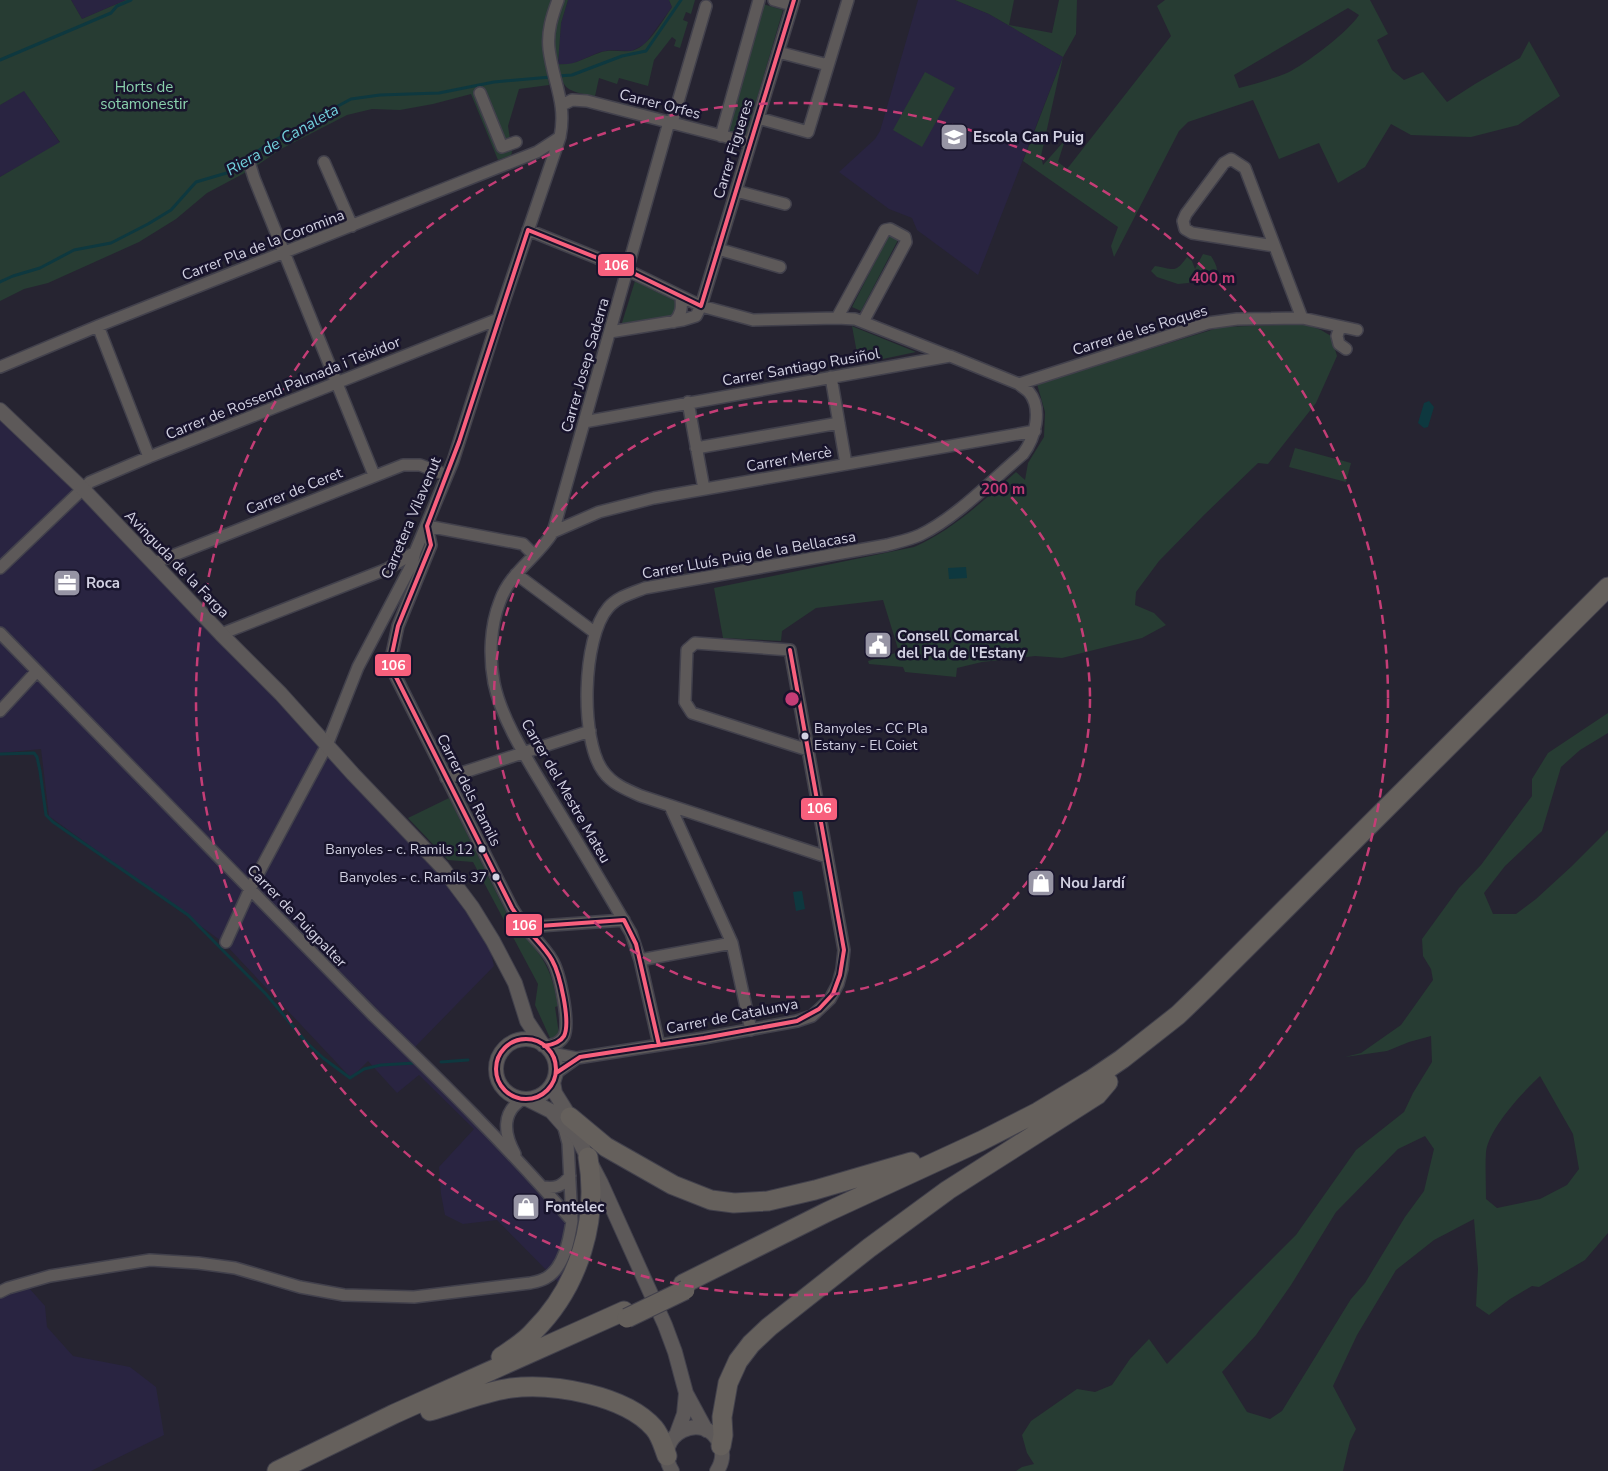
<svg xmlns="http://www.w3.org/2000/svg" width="1608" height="1471" font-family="'Nunito Sans',sans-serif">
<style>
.built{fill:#292441}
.green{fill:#273c33;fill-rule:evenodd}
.water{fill:#0e383f}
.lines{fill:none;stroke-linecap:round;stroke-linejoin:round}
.stream{stroke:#0e383f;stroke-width:3}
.minor-casing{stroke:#42414c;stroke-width:14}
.tertiary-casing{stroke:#42414c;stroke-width:16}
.trunk-casing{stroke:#42414c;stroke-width:21}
.minor{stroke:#5d5959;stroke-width:11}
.tertiary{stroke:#5d5959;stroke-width:14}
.trunk{stroke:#65605c;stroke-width:19}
.trunk-bridge-casing{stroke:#42414c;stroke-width:21;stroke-linecap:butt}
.trunk-bridge{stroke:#65605c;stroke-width:19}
.bus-1-casing{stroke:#18142c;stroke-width:8}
.bus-1{stroke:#f8607d;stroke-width:4}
.ring{fill:none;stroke:#c53d76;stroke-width:2.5;stroke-dasharray:9 6}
.bus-dot{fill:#d2d1e2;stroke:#18142c;stroke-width:2}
.labels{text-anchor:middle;stroke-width:5;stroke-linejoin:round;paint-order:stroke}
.bus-label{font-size:14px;fill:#d2d1e2;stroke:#18142c;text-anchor:end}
.park-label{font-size:15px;fill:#8ad2ad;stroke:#18142c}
.street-label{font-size:15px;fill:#d2d1e2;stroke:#18142c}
.poi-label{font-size:15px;font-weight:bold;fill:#d2d1e2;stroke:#18142c;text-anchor:start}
.water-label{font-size:16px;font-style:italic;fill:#71cfdb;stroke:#18142c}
.centre{fill:#c53d76;stroke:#18142c;stroke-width:2.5}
.ring-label{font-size:15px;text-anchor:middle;font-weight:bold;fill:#c53d76;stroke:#18142c;stroke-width:5;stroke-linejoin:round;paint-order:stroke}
.line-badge{stroke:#18142c;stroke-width:2}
.badge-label{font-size:14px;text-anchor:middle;font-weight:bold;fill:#fff}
</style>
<rect width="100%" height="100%" fill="#262431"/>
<path class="built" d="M71 0H126L82 19Z
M568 0H669L672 7 645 44 632 51 611 50 600 52 572 64H558L561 23Z
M918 0H955L989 14 1063 57 978 275 917 230 912 218 889 209 839 172 875 139 880 131Z
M24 90 60 143 0 177V105Z
M0 410 418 841 485 927 494 966 415 1047 580 1221 573 1250 559 1283 497 1220 463 1224 445 1215 441 1194 439 1167 474 1129 419 1075 397 1093 368 1061 351 1078 224 943 49 816 41 749 0 753Z
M20 1278 45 1306 47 1327 73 1356 130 1367 156 1387 164 1435 91 1471H0V1286Z"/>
<path class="green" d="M0 0H71L82 19 126 0H568L561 23 558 64C574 66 584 58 599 53 609 49 619 52 630 51 647 50 663 20 672 7L669 0H695L691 14 686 12 683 20 688 22 680 48 674 46 676 40 672 37 654 60 648 86 619 78 617 84 599 78 595 96C586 94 569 93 564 84 560 79 560 70 558 64L547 67 549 85 519 89 508 126 512 152 511 155 498 160 471 94 433 104 400 110 372 109 347 115 281 149 252 169 207 193 176 219 139 242 48 283 24 289 0 301V177L60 142 24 91 0 105Z
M955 0H1014L1009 25 1052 33 1059 0H1077L1076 34 1063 57 1041 156 1043 165 1065 140 1058 162 1067 169 1171 36 1157 6 1165 0H1370L1388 34 1377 40 1392 70 1404 80 1423 72 1447 102 1475 84 1520 58 1529 41 1560 96 1518 125 1471 137 1411 135 1391 124 1365 167 1338 183 1319 143 1279 159 1253 100 1188 122 1179 131 1114 257 1111 246 1118 227 1023 161 1063 57 989 14ZM1348 8 1359 15C1349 31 1305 65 1287 73 1272 79 1254 84 1239 88L1234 75Z
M763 4 783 10 746 136 726 130Z
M925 72 955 88 922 147 893 130Z
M890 233 899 238 861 311 852 307Z
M1203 254 1211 256C1216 264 1220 271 1214 279L1197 280 1188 283 1178 284 1157 277 1151 271 1155 266C1174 269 1175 274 1187 257L1192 261 1195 269Z
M635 281 675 301 677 303 675 316 621 326Z
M1305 324 1321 330 1331 336 1337 356 1316 403 1268 464 1258 463 1204 515 1159 561 1136 592 1135 605 1154 613 1166 625 1142 638 1062 658 1035 656 982 662 957 668 956 677 905 672 903 667 869 664 868 661 899 652 883 600 816 608 782 631 781 641 723 638 714 588 914 547C953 530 985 499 1016 472L1025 480 1028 463 1044 437 1045 412 1037 384 1221 327Z
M852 326 854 327 916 352 859 364Z
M1295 448 1351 463 1346 482 1289 467Z
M1608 713V733L1580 750 1561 767 1542 831 1505 866 1484 893 1493 914H1516L1536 899 1572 866 1608 830V1233L1585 1260 1539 1287 1532 1286 1510 1299 1489 1315 1476 1306 1478 1269 1474 1219 1434 1240 1396 1270 1357 1335 1333 1386 1356 1429 1350 1441 1343 1471H1016L1022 1467 1034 1464 1027 1453 1022 1435 1031 1421 1077 1389 1095 1392 1112 1385 1130 1359 1149 1339 1167 1364 1296 1235 1356 1150 1404 1112 1413 1093 1432 1062 1431 1036 1409 1042 1387 1051 1345 1057 1361 1053 1401 1025 1433 980 1431 969 1423 956 1422 939 1459 888 1481 865 1532 796V779L1548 753ZM1540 1076 1573 1134 1579 1169 1567 1185 1540 1199 1497 1208 1486 1199C1486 1183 1485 1167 1486 1152 1489 1128 1523 1092 1540 1076ZM1425 1136 1434 1149 1424 1191 1405 1217 1365 1283 1351 1299 1282 1411 1270 1419 1247 1412 1222 1372 1256 1335 1291 1285 1336 1212 1398 1149Z
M449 798 507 914 510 913 514 921V927L523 935 524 934C546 962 552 971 558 1006L555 1007 559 1034 558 1041 550 1038 535 1005 538 984 473 862 448 860 408 818Z"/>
<path class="water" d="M1429 401 1434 407 1428 427 1424 428 1418 423 1424 403Z
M966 567 967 578 949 579 948 568Z
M802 891 805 909 796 911 793 892Z"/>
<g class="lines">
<path class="stream" d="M0 60 111 13 117 6 131 0
M558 76 572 75 622 56 646 51 681 0
M0 282 13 276 40 268 74 250 111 243 148 224 171 210 196 182 230 172 266 145 351 99 380 95 439 93 494 82 551 77
M0 754 34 753 37 757 40 771 46 815 53 822 188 915 266 994 306 1042 323 1058 350 1078 364 1069 381 1065 415 1063
M441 1062 468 1060"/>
<defs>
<path id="minor" d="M774 0 792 5
M778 52 828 65
M480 93 502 147 516 142
M562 105 572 100 587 101 750 143
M758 118 808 132 848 0
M721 136 759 0
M324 162 352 226
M250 165 254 178 374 475
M736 191 785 204
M528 230 627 270 701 306 753 320 837 318 855 319 949 356
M718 249 780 267
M837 318 885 230 890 229 905 237 906 242 863 322
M1302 318 1357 330
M674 322C682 314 682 307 681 297
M98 326 149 457
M1340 327 1337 336 1339 344 1346 349
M610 332 683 320 696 316 701 306 794 0
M0 367 98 326 537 152 560 137
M831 377 846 464
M1019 384 1208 323 1237 319 1302 318 1245 168 1231 159 1224 163 1186 214 1183 221 1185 229 1192 233 1274 246
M688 402 704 489
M584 422 950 356 1019 384C1022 387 1026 389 1029 392 1043 409 1035 438 1023 454 992 480 956 518 920 535 909 540 898 542 887 545L645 588C632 593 617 597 608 608 582 638 580 740 603 771 612 784 627 790 641 796L827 857
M696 448 839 423
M427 526 431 545 398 626 392 654 393 671 512 908C516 914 520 921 525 927 534 938 545 948 552 960 560 973 570 1023 564 1036 560 1043 552 1046 544 1046
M427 526 523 544 534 555
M553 532 599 512 654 498 1035 431
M154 563 403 465H420L447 475
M0 568 90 482 149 457 498 319
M516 574 594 632
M0 633 374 1016C442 1082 510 1149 572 1221
M221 634 387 569 415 552
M0 711 37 671
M446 778 590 731
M670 806 732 943 751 1030
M525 927 624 920
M226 942 250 889 327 745 358 667 412 564 415 552 453 461 498 319 560 137C567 103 553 82 549 49 547 32 552 16 558 0
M640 960 732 943
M659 1045 640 960 631 933C605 888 578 843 551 799 531 765 502 722 494 683 489 657 490 626 500 601 510 572 538 557 553 532L669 122 673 119 706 6
M551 1053 577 1058 704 1038 797 1021 812 1016 830 999 838 984 842 969 844 950 790 650 695 643 687 650 685 702 692 713 808 750
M556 1073 577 1058
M515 1154C504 1134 501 1112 523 1099
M543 1187C556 1189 562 1186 570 1176
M0 1292 8 1288 50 1276 150 1260 198 1263 235 1268 300 1287 344 1295 414 1297 530 1283C535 1282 541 1281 546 1278 564 1268 569 1240 572 1221L568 1143 563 1124"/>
<path id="tertiary" d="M0 410 83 489 221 634 281 694 353 774 442 867 472 907 493 941 515 983 527 1021 543 1045
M496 1069a30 30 0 1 1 60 0a30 30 0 1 1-60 0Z
M553 1082 555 1093 570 1117 576 1135 601 1183 665 1325 675 1352 686 1393 706 1430
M527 1099 551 1111 566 1128 574 1133
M677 1433 684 1414 686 1393
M672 1471C650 1435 706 1408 720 1445 724 1454 722 1463 717 1471"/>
<path id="trunk" d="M570 1117 606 1147 673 1185 711 1200 734 1203 768 1201 815 1190 911 1162
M683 1284 827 1212 981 1141 1038 1112 1091 1080 1122 1059 1178 1015 1207 987 1608 587
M501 1357C512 1349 525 1342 534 1331 579 1286 599 1220 588 1157
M430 1411C457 1403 484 1392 511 1388 553 1383 625 1395 654 1428 661 1436 663 1446 667 1456
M721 1446 723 1435 722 1417 728 1383 738 1361 751 1344 769 1327 869 1248 948 1190 1097 1095 1108 1082
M277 1471 394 1414 624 1311"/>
</defs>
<use href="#minor" class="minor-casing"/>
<use href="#tertiary" class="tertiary-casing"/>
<use href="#trunk" class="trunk-casing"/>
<use href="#minor" class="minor"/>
<use href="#tertiary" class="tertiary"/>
<use href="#trunk" class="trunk"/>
<defs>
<path id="trunk-bridge" d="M627 1318 685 1290"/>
</defs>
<use href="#trunk-bridge" class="trunk-bridge-casing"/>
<use href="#trunk-bridge" class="trunk-bridge"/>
<defs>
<path id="bus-1" d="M528 230 627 270 701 306
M701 306 794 0
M427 526 431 545 398 626 392 654 393 671 512 908C517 916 522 923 528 930 536 940 546 949 552 960 560 974 571 1022 564 1036 560 1043 551 1045 544 1046
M427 526 459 442 528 230
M525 927 624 920 636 944 659 1045
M496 1069a30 30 0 1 1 60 0a30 30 0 1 1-60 0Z
M556 1073 580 1057 704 1038 797 1021 819 1009 833 994 840 975 844 950 790 650"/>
</defs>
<use href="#bus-1" class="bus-1-casing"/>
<use href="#bus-1" class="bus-1"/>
</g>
<g class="ring">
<circle cx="792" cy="699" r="298"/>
<circle cx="792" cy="699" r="596"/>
</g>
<defs>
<symbol id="school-square" viewBox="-11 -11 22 22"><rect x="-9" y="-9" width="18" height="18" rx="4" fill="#9694a4" stroke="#18142c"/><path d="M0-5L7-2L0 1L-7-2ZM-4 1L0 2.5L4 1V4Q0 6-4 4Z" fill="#fff"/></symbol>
<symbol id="office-square" viewBox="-11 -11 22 22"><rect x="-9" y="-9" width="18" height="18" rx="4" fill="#9694a4" stroke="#18142c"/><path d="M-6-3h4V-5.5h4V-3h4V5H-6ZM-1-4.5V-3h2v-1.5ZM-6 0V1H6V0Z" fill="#fff"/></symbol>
<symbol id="civic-square" viewBox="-11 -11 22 22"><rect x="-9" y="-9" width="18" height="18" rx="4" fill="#9694a4" stroke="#18142c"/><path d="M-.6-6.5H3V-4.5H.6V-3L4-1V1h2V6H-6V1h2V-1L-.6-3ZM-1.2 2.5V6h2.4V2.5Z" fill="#fff"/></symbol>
<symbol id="shop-square" viewBox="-11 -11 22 22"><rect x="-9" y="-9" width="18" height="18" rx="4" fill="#9694a4" stroke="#18142c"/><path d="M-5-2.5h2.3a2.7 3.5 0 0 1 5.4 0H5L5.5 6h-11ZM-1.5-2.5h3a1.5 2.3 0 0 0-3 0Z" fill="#fff"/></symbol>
</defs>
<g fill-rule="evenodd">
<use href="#school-square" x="938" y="121" width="32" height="32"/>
<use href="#office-square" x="51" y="567" width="32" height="32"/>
<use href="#civic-square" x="862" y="629" width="32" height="32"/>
<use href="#shop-square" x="1025" y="867" width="32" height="32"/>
<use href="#shop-square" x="510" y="1191" width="32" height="32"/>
</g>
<g class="bus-dot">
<circle cx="805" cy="736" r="4.5"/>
<circle cx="482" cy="849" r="4.5"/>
<circle cx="496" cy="877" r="4.5"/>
</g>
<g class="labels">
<g class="bus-label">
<text x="814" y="733" text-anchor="start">Banyoles - CC Pla<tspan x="814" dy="17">Estany - El Coiet</tspan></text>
<text x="473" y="854">Banyoles - c. Ramils 12</text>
<text x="487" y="882">Banyoles - c. Ramils 37</text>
</g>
<g class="park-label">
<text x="144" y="92">Horts de<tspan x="144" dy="17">sotamonestir</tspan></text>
</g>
<g class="street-label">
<text transform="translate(660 104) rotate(14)" y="5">Carrer Orfes</text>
<text transform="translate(733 149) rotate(-73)" y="5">Carrer Figueres</text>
<text transform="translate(263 245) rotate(-21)" y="5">Carrer Pla de la Coromina</text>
<text transform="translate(1140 330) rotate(-17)" y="5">Carrer de les Roques</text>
<text transform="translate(585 365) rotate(-74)" y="5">Carrer Josep Saderra</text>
<text transform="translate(801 367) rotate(-10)" y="5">Carrer Santiago Rusiñol</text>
<text transform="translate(283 388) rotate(-22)" y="5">Carrer de Rossend Palmada i Teixidor</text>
<text transform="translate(789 459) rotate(-10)" y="5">Carrer Mercè</text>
<text transform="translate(294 491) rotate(-22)" y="5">Carrer de Ceret</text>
<text transform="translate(411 518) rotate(-67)" y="5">Carretera Vilavenut</text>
<text transform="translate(749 555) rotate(-10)" y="5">Carrer Lluís Puig de la Bellacasa</text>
<text transform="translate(177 564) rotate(46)" y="5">Avinguda de la Farga</text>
<text transform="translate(469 790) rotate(63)" y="5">Carrer dels Ramils</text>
<text transform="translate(566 791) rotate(60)" y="5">Carrer del Mestre Mateu</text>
<text transform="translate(297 916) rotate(46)" y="5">Carrer de Puigpalter</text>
<text transform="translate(732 1016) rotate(-11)" y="5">Carrer de Catalunya</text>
</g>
<g class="poi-label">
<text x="973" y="142">Escola Can Puig</text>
<text x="86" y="588">Roca</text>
<text x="897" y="641">Consell Comarcal<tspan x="897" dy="17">del Pla de l'Estany</tspan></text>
<text x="1060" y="888">Nou Jardí</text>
<text x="545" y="1212">Fontelec</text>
</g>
<g class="water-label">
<text transform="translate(282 139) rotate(-30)" y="6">Riera de Canaleta</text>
</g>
</g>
<circle cx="792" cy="699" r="8" class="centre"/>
<g class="ring-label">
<text x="1213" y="283">400 m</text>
<text x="1003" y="494">200 m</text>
</g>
<g class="line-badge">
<rect x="597" y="253" width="38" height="24" rx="5" fill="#f8607d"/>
<rect x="374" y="653" width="38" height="24" rx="5" fill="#f8607d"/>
<rect x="800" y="797" width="38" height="24" rx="5" fill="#f8607d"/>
<rect x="505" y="913" width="38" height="24" rx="5" fill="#f8607d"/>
</g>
<g class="badge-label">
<text x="616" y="270">106</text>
<text x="393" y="670">106</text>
<text x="819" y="813">106</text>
<text x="524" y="930">106</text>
</g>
</svg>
